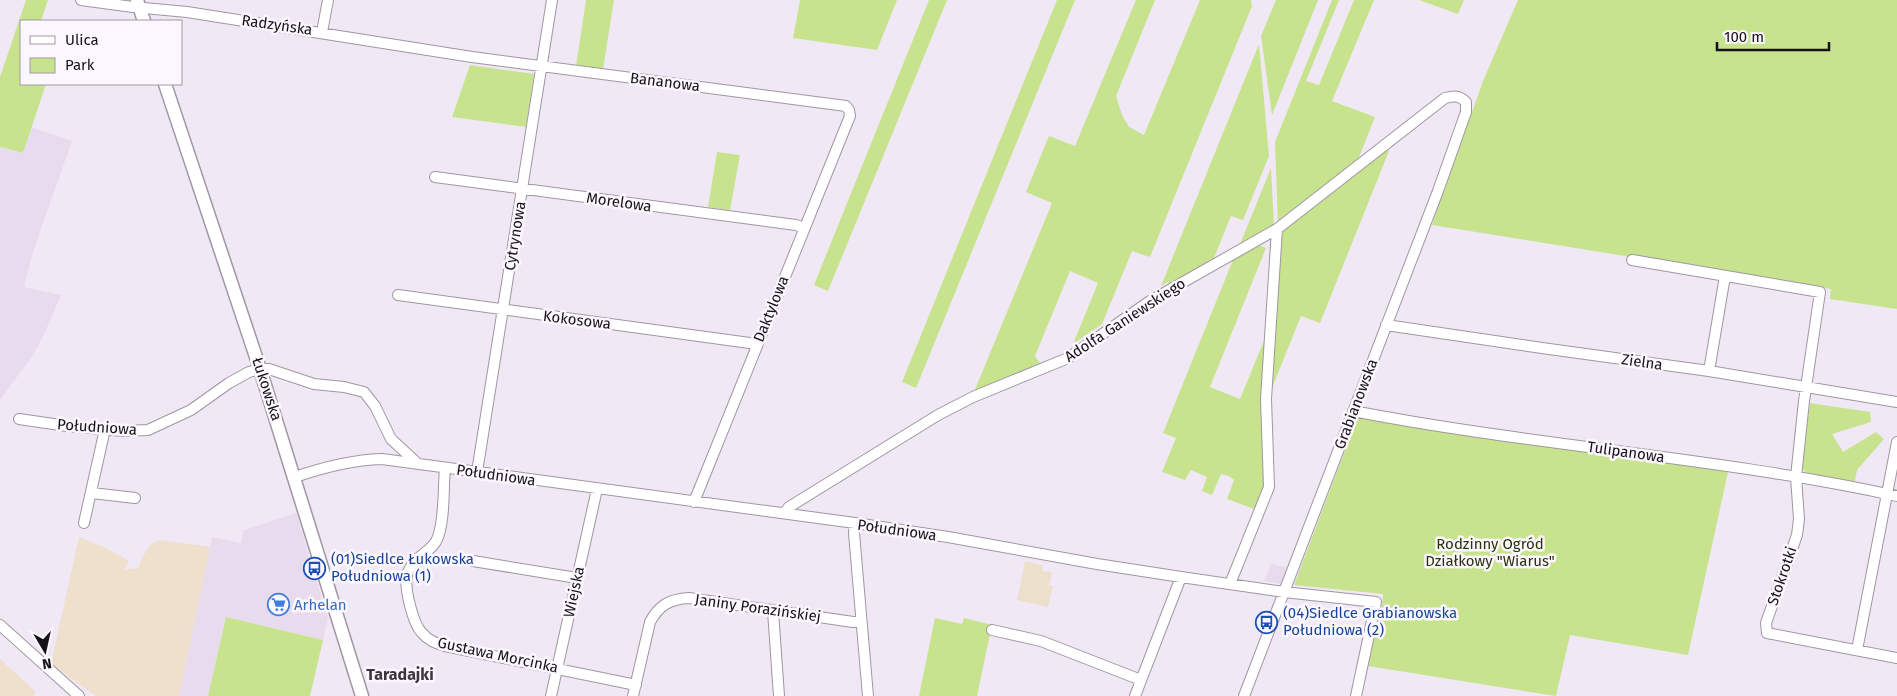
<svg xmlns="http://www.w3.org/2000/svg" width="1897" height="696" font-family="'Fira Sans',sans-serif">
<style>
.built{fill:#e9dbee}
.industrial{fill:#eee0cc}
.education{fill:#ece0cc}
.green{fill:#c8e38d}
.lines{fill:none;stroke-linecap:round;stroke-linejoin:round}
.minor-casing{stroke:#9f96a2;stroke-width:12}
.major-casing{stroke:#9f96a2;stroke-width:15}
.minor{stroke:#fff;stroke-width:10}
.major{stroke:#fff;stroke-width:12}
.labels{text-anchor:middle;stroke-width:5;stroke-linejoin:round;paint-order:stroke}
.street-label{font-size:15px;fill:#151217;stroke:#fcf7ff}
.park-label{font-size:15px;fill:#28330a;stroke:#fcf7ff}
.transit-label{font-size:15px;fill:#164399;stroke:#fcf7ff;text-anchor:start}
.shop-label{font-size:15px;fill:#366cbe;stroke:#fcf7ff;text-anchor:start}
.neighbourhood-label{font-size:16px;font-weight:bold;fill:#3d3640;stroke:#fcf7ff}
</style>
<rect width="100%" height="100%" fill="#f1e8f5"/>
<path class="built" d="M31 127 72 141 33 252 24 287 61 295 42 339 31 358 0 400V147L23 153Z
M296 513 328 618 323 640 226 617 208 696H179L212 537 241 543 244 530Z
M1271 564 1289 568 1281 584 1264 581Z"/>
<path class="industrial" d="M79 537 106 548 129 561 124 570 139 568 141 559 152 543 162 540 210 547 179 696H96L51 664Z
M0 659 36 692 33 696H0Z"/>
<path class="education" d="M1025 561 1041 565 1043 566 1042 571 1052 572 1049 585 1053 586 1048 607 1017 600Z"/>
<path class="green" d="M26 0H48L41 21H21V84H46L23 153 1 147 0 148V77Z
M586 0H614L603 69 576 66Z
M800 0H897L877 50 793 38Z
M929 0H947L828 291 814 285Z
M1057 0H1075L916 388 902 382Z
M1136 0H1155L1116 96 1122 115 1129 127 1144 135 1200 0H1251L1252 6 1150 257 1132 251 1102 324 1073 344 1098 283 1070 271 1035 356 1040 363 974 392 1052 203 1026 192 1049 136 1075 146Z
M1276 0H1318L1272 115 1261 36Z
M1332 0H1339L1306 81 1319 85 1354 0H1374L1332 101 1375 117 1355 167 1278 226 1275 142Z
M1419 0H1464L1458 14Z
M1518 0H1897V309L1830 299 1831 289 1432 225 1483 81Z
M1259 44 1269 156 1243 220 1231 216 1212 263 1168 285 1169 281 1161 286Z
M470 65 534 74 526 127 452 117Z
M1381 150 1389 151 1320 323 1301 316 1270 393 1279 232Z
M717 152 740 155 730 210 708 207Z
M1271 168 1274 227 1238 249Z
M1255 244 1266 248 1210 387 1240 399 1270 326 1266 487 1257 510 1227 499 1234 480 1229 476 1221 474 1212 495 1202 491 1207 477 1191 470 1185 480 1162 472 1176 438 1163 433 1235 255Z
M1810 403 1870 412 1871 422 1832 434 1843 452 1876 432 1884 439 1857 470 1854 486 1806 473 1802 468Z
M1359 414 1726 469V472H1728L1688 655 1570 635 1556 696 1368 666 1382 605 1383 594 1294 585Z
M226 617 323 640 310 696H208Z
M935 618 962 624 964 618 992 625 977 696H919Z"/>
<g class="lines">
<defs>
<path id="minor" d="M81 0 133 7 187 12 472 57 846 106 849 110 850 116 694 502
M322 32 328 0
M435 177 796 225 804 228
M1632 260 1820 292 1804 401 1796 477 1799 519 1797 535 1766 623 1767 633 1897 658
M398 295 757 344
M1386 325 1542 348 1709 371 1897 402
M1709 371 1725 276
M1353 411C1533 446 1718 457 1897 496
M19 419 67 426 123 431 148 430 191 410 229 383 249 372 260 369H269L314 384 344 387 364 392 375 406 391 439 417 463
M445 468C443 489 445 517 438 537 434 550 419 554 412 565 410 568 408 571 407 575 404 588 413 624 422 633 429 641 436 643 445 646L636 685
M477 472 552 0
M295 477C324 467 351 460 382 459L855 523 948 537 1097 564 1181 577 1284 592 1376 602 1356 696
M92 493 135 498
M784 513 789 507 938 415 973 397 1068 358 1150 301 1277 229 1445 98C1454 96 1459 95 1466 102V112L1438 191 1244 696
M84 523 105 429
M855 523 854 533 868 696
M473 561 577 578
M1230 584 1269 487 1266 399 1277 229
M773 611 779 696
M0 625 79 696
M992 630 1041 641 1141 680
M1857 650 1897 442
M551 696 597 489
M633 696 650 622C659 605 670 599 689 598L853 622H861
M1135 696 1181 577"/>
<path id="major" d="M137 0 144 21
M165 84 260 369 362 696"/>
</defs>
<use href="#minor" class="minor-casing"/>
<use href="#major" class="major-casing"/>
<use href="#minor" class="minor"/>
<use href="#major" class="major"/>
</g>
<defs>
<symbol id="bus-ring" viewBox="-11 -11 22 22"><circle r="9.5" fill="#fcf7ff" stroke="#1a4fb4" stroke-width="1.5"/><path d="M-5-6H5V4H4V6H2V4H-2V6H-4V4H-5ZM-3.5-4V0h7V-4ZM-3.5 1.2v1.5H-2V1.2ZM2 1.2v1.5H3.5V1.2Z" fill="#1a4fb4"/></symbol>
<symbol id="supermarket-ring" viewBox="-11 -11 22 22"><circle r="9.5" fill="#fcf7ff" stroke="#3f7fe0" stroke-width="1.5"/><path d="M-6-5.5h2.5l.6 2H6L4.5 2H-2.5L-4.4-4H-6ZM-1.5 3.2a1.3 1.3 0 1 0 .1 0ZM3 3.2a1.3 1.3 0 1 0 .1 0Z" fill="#3f7fe0"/></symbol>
</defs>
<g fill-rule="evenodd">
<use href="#bus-ring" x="302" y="556" width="25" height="25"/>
<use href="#supermarket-ring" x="266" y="592" width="25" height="25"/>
<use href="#bus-ring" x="1254" y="610" width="25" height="25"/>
</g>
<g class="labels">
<g class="street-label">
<text transform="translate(277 25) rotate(8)" y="5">Radzyńska</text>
<text transform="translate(665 82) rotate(7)" y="5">Bananowa</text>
<text transform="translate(619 202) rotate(8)" y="5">Morelowa</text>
<text transform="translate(515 236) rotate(-81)" y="5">Cytrynowa</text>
<text transform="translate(771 309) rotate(-68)" y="5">Daktylowa</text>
<text transform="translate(577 320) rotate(7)" y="5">Kokosowa</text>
<text transform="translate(1125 320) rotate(-33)" y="5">Adolfa Ganiewskiego</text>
<text transform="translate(1642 362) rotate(8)" y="5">Zielna</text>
<text transform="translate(267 389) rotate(72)" y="5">Łukowska</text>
<text transform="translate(1356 404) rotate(-69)" y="5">Grabianowska</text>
<text transform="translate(97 427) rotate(4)" y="5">Południowa</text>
<text transform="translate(1626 452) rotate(8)" y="5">Tulipanowa</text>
<text transform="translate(496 475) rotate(8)" y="5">Południowa</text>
<text transform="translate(897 530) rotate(8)" y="5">Południowa</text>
<text transform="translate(1782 576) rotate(-71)" y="5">Stokrotki</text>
<text transform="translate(574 592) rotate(-78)" y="5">Wiejska</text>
<text transform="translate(758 608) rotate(8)" y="5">Janiny Porazińskiej</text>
<text transform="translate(498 655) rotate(12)" y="5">Gustawa Morcinka</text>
</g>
<g class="park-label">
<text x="1490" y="549">Rodzinny Ogród<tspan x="1490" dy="17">Działkowy "Wiarus"</tspan></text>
</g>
<g class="transit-label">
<text x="331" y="564">(01)Siedlce Łukowska<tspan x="331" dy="17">Południowa (1)</tspan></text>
<text x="1283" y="618">(04)Siedlce Grabianowska<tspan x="1283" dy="17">Południowa (2)</tspan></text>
</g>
<g class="shop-label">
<text x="294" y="610">Arhelan</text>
</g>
<g class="neighbourhood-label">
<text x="400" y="680">Taradajki</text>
</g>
</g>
<rect x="20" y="20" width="162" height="65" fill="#fcf7ff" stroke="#a09ba2"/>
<rect x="30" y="36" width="25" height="8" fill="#ffffff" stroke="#a09ba2"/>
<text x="65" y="45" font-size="15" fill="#151217">Ulica</text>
<rect x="30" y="58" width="25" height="15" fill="#c8e38d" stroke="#a09ba2"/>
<text x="65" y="70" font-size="15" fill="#151217">Park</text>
<g transform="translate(45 651) rotate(171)" stroke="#fcf7ff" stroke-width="4" paint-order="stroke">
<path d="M0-4L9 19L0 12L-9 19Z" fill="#151217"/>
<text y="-8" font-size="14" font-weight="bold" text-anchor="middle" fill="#151217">N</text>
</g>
<path d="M1717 42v8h112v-8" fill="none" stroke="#151217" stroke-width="2.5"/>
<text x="1724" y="42" font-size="15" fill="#151217" stroke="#fcf7ff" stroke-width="4" paint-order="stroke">100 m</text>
</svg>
